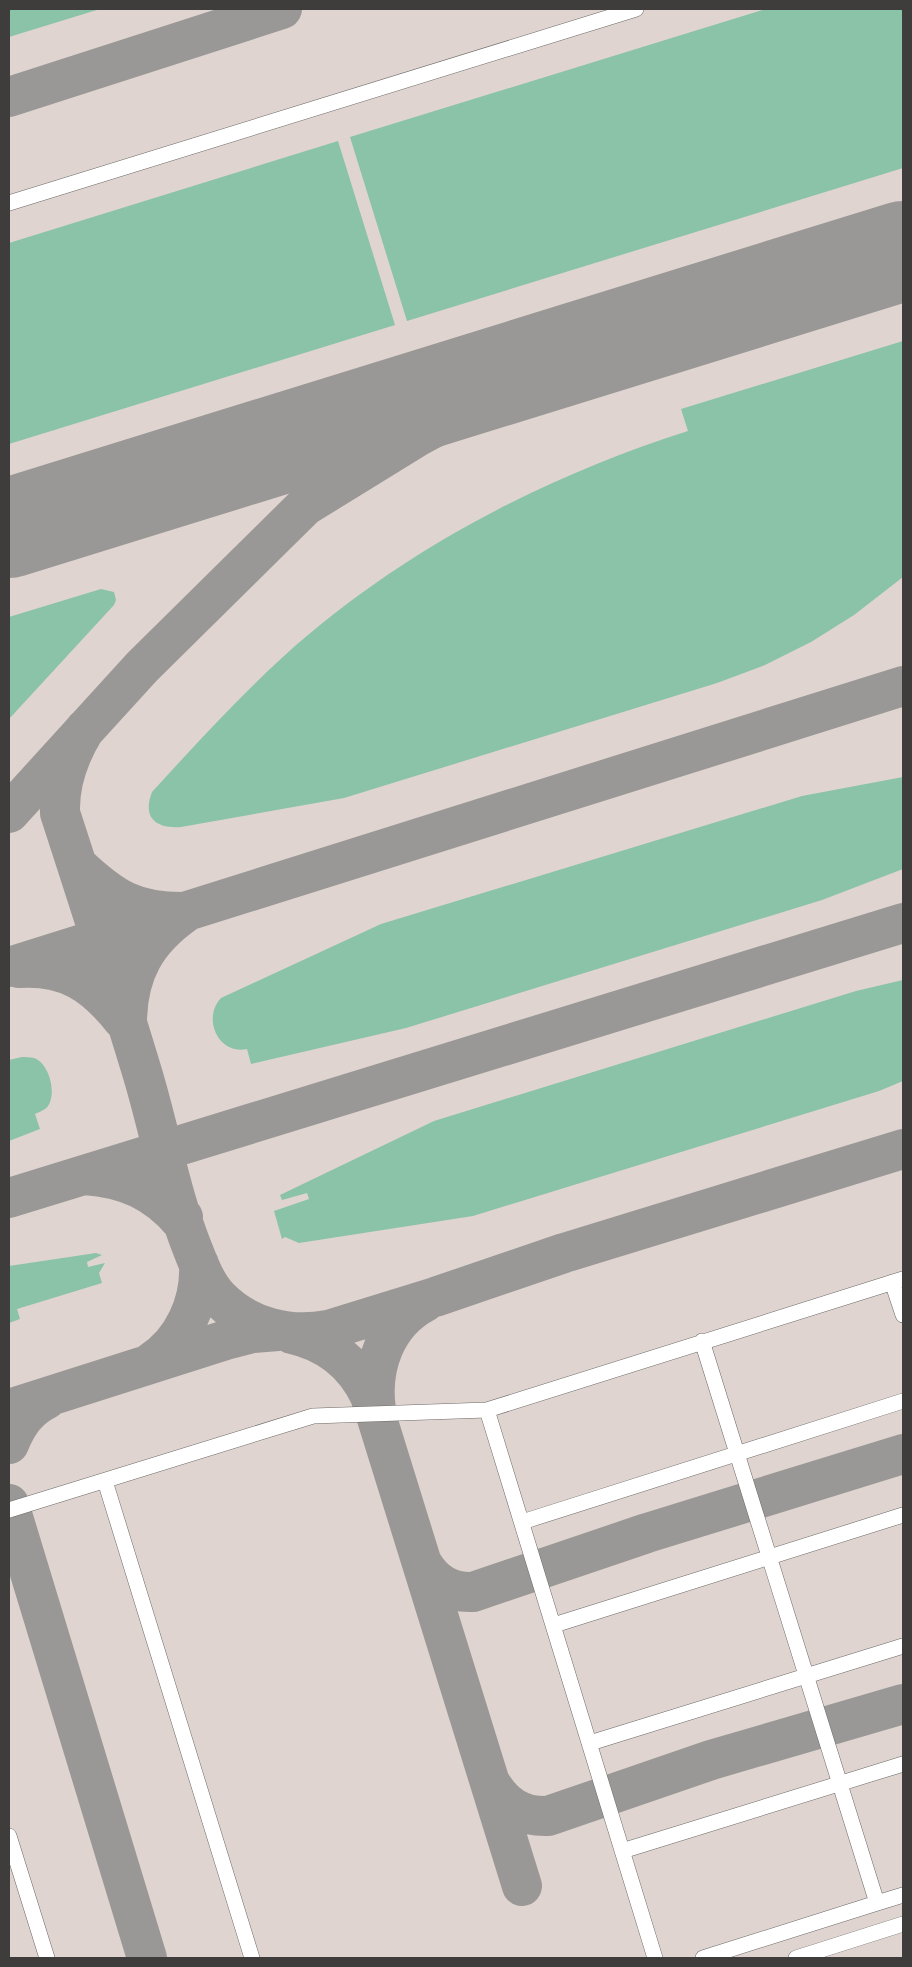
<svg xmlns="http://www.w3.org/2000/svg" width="912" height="1967" font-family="Lato,sans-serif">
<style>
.built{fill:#dfd4cf}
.green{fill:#8ac3a7}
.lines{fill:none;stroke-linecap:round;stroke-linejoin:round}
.taxiway{stroke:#9a9896;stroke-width:40}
.runway{stroke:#9a9896;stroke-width:100}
.minor-casing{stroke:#6c6968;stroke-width:16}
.minor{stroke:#fff;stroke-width:15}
</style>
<rect width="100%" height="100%" fill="#e4e1df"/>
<path class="built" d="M9 9H903V1958H9Z"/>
<path class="green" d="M9 9H100L9 37Z
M766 9H903V168L407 321 350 137Z
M338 141 395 325 9 444V243Z
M903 341V577L854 615 811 642 765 665 717 683 344 798 181 827C156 829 142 818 152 792 195 745 237 699 284 656 399 552 541 478 688 431L681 409Z
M101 589 114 592 116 600 114 605 9 719V617Z
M903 777V869L822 900 406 1028 251 1064 247 1049C218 1055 202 1018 221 998L381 924 802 796Z
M903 980V1081L879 1091 473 1216 299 1243 285 1237 282 1239 274 1211 309 1199 307 1193 282 1200 280 1195 434 1121 856 991Z
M22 1057C25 1057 30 1057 34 1058 49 1063 57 1093 48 1106 45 1110 39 1112 35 1114L40 1129 9 1141V1060Z
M96 1253 102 1255 87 1262 88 1267 105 1263 99 1273 102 1283 17 1309 20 1319 9 1323V1266Z"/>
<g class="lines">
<path class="taxiway" d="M9 97 282 9
M85 729C69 755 59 782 60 813 88 899 116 986 142 1072 160 1131 170 1193 193 1250 200 1268 207 1286 220 1299 249 1328 290 1337 328 1330L435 1297 564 1253 903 1149
M9 813 142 667 305 506 417 437 576 351
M77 865C113 899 135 913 186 912 146 940 128 972 127 1020
M9 967 903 686
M19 968C66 965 94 983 123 1020
M85 1175C126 1178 155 1191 182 1222L183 1217
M9 1198 903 923
M292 1334C328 1342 354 1362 370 1396L522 1886
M150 1363C183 1343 201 1302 199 1264
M9 1409 229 1339 253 1333 278 1331
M376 1410C370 1368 385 1323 425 1302
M9 1444C17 1424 27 1409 47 1399
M9 1504 147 1958
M422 1563C434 1583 450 1593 473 1592L647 1533 903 1454
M490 1782C503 1805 521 1817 548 1816L711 1760 903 1704"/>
<path class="runway" d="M9 528 903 251"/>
<defs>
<path id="minor" d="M9 203 636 9
M892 1282 903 1315
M702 1341 877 1903 903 1895
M487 1410 655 1958
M105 1481 252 1958
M9 1510 313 1416 487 1410 903 1279
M522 1522 903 1401
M554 1625 903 1515
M590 1743 903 1646
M9 1836 47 1958
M622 1851 903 1764
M703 1958 877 1903
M796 1958 903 1924"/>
</defs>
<use href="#minor" class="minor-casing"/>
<use href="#minor" class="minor"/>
</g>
<rect width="912" height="1967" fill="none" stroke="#3e3d3c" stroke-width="20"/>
</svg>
